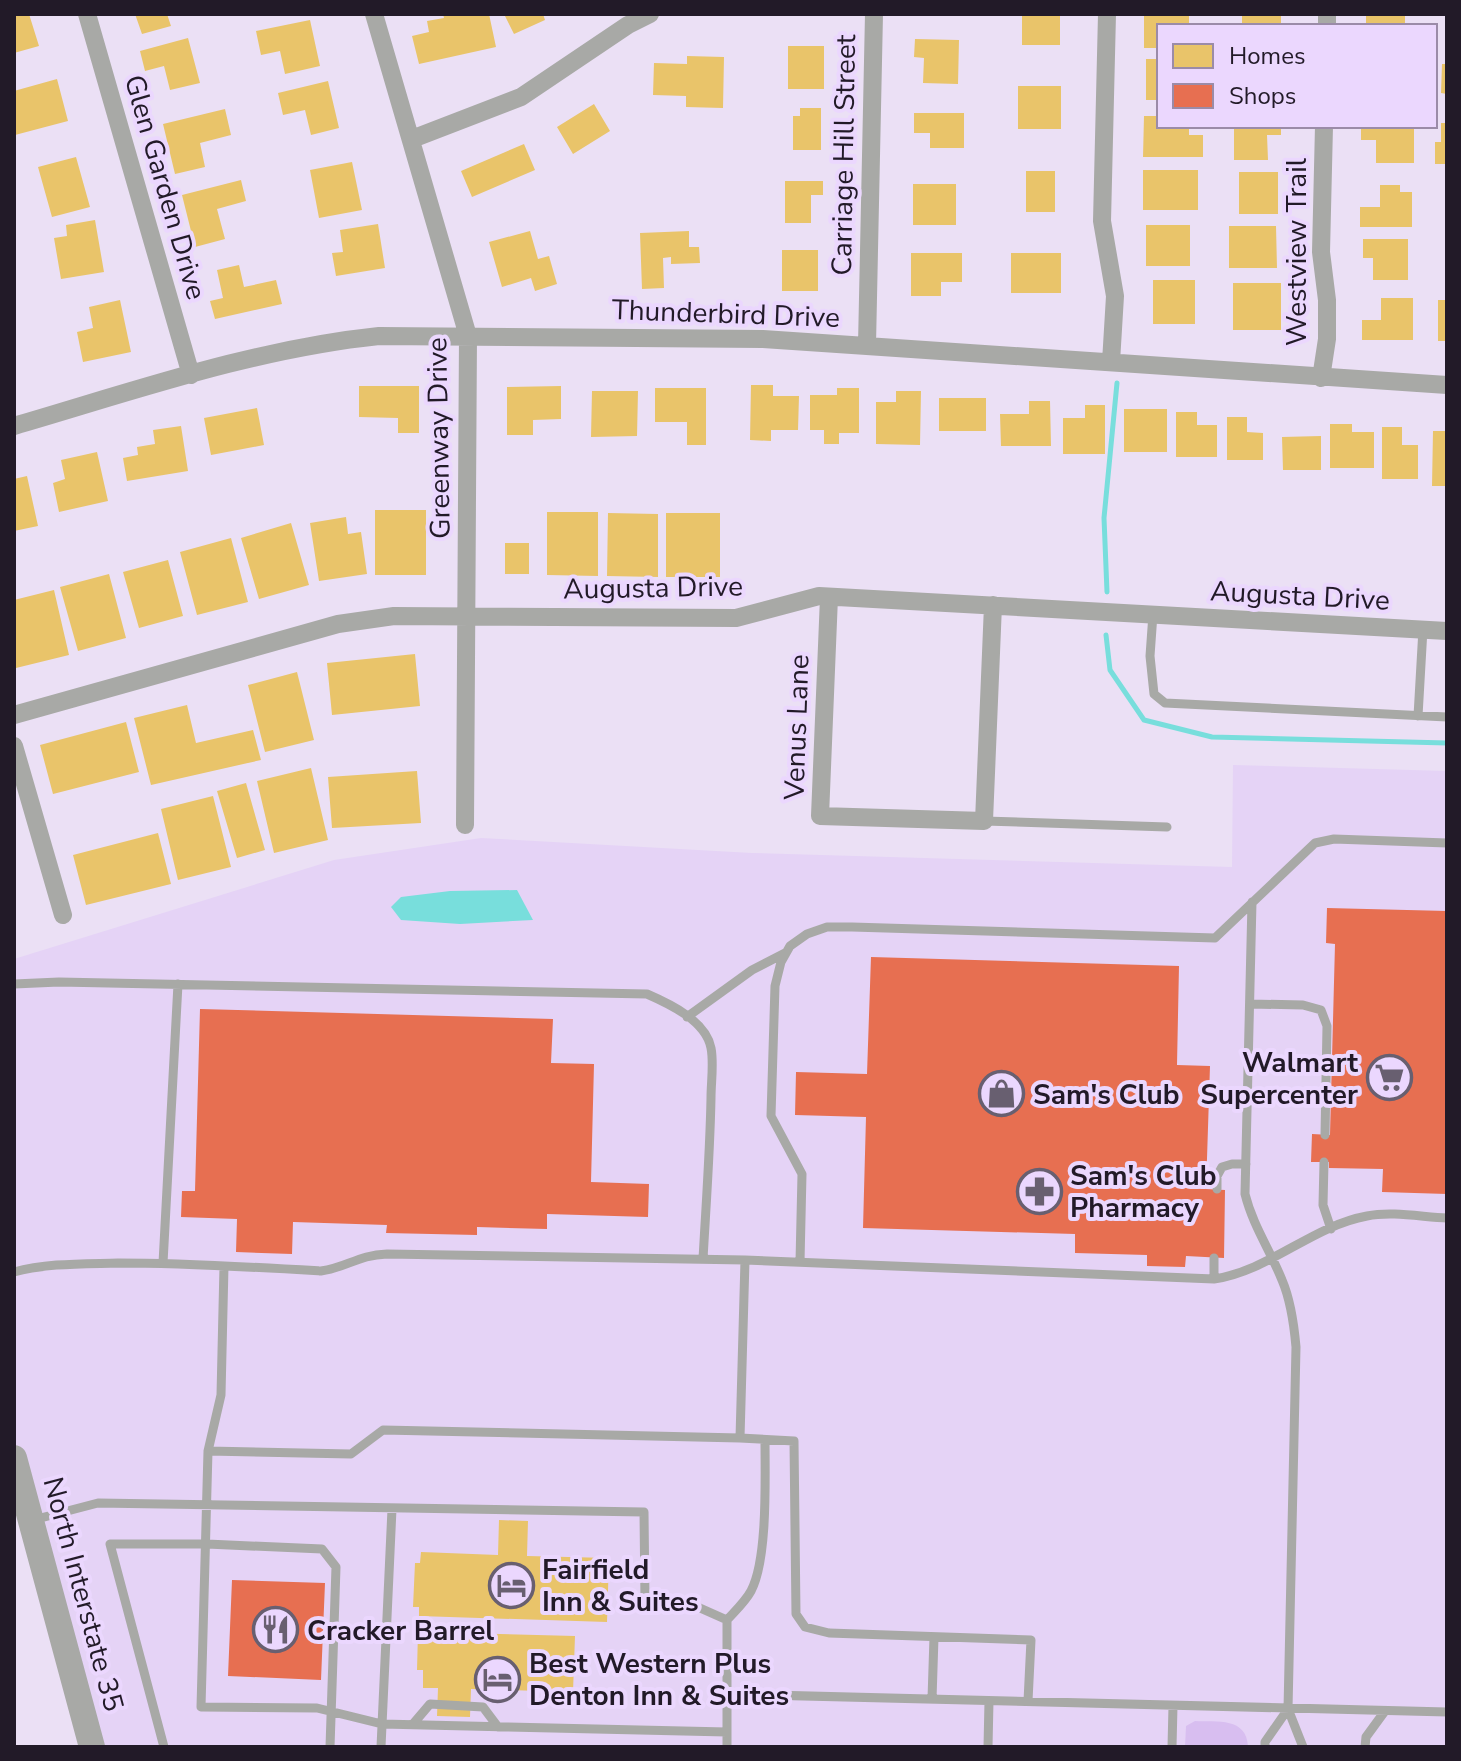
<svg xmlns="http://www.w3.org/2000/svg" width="1461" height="1761" font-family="'Nunito Sans',sans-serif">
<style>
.built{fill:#e5d3f6}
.green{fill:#d8bef0}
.water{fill:#78dedc}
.homes{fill:#e9c46a}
.shops{fill:#e76f51}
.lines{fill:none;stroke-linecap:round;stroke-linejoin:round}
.stream{stroke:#78dedc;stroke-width:5}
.service{stroke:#a8a9a6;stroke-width:9}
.minor{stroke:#a8a9a6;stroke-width:18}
.secondary{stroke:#a8a9a6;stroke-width:26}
.labels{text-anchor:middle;stroke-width:8;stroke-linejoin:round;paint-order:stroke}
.street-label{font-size:28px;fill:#221a28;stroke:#ebd7fe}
.poi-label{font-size:28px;font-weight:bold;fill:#221a28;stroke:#ebd7fe;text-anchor:start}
</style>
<rect width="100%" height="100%" fill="#ebe0f5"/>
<path class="built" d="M1233 765 1447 771V1747H92L14 1458V959L334 860 481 838 752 853 1232 867Z"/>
<path class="green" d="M1195 1721C1217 1722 1247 1717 1248 1747H1185L1186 1726Z"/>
<path class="water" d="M517 890 533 920 460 924 401 920 391 907 401 897 450 891Z"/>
<path class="homes" d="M14 14H29L39 46 14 53Z
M135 14H167L171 26 142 34Z
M443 14H489L496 47 419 64 412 36 429 32 427 21 444 18Z
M504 14H543L545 20 514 34Z
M1022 14H1060V45H1022Z
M1144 14H1189V26H1159V48H1144Z
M1242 14H1281V26H1242Z
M1366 14H1405V26H1366Z
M310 20 320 66 285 74 280 51 261 55 256 31Z
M188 38 200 83 170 90 164 66 145 71 140 51Z
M915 39 959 40 958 84 923 83 924 58 914 57Z
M788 46H824V89H788Z
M687 56 724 57 723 108 686 107V96L653 95 654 63 687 64Z
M1146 59H1159V100H1146Z
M1442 64H1447V94L1441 93Z
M57 79 68 121 15 135 14 91Z
M328 81 339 128 311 135 305 110 283 115 278 93Z
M1018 86H1061V129H1018Z
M594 104 610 131 573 154 557 127Z
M800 108H821V150H793V116H800Z
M225 109 231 135 200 143 205 167 175 174 163 124Z
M914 113H964V148H930V133H914Z
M1144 116H1159V126H1189V135H1203V157H1143Z
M1441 123H1447V164H1435V142H1441Z
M1234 126H1281V135H1267L1268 160H1234Z
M1361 126H1414V163H1376V140H1361Z
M524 144 535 170 472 197 461 171Z
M76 157 90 207 52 217 38 167Z
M352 162 362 210 319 218 310 170Z
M1143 170H1198V210H1143Z
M1026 171H1055V212H1026Z
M1239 172H1278V214H1239Z
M241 180 246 201 217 209 225 239 195 247 182 195Z
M785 181H823V195H811V223H785Z
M913 184H956V225H913Z
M1380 185H1400V192H1412V227H1360V207H1380Z
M95 220 104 272 61 279 54 238 67 236 66 225Z
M378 224 385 268 336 276 332 253 343 252 340 230Z
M1146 225H1190V266H1146Z
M1229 226H1276L1277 268H1229Z
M530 231 538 259 549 256 557 284 535 291 531 278 502 287 489 242Z
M689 231V247H699L700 263 671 264V257L663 258 664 288 642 289 640 233Z
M1363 239H1408V280H1373V258H1363Z
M782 250H818V291H782Z
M911 253H962V282H941V296H911Z
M1011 253H1061V293H1011Z
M239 265 244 287 276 280 282 304 215 319 210 301 223 298 217 270Z
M1153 280H1195V324H1153Z
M1233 283H1281V330H1233Z
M1381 298H1413V340H1362V320H1381Z
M120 300 131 352 83 362 77 332 93 328 89 307Z
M1438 300H1447V341H1438Z
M751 385H773V396H799L798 430H771V441L750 440Z
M359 386H419V433H398V418L359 417Z
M561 386V419L533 420V435H507V387Z
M655 388H706V445H687V422H655Z
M837 388H859V433H839V444H824V430H810V395H837Z
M592 391H638L637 436 591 437Z
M896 391H921L920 445 876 444V402H896Z
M939 398H986V431H939Z
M1029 401H1050L1051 446H1001L1000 414H1029Z
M1085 405H1105V454H1063V418H1085Z
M257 408 264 445 211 455 204 418Z
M1124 409H1167V452H1124Z
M1176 412H1197V425H1217V457H1176Z
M1227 417H1247V432L1263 433V460H1227Z
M1330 424H1352V432H1374V468H1330Z
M181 426 188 471 127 481 123 458 138 455 137 447 155 444 153 430Z
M1382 427H1402V445H1418V479H1382Z
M1433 431H1447V486H1432Z
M1321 436V470H1283L1282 437Z
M97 452 108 501 59 512 53 483 65 479 61 460Z
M27 476 38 526 14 531V479Z
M375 510H426V575H375Z
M547 512H598V576L547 575Z
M608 513 658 514V577L607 576Z
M666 513H720V577H666Z
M346 517 348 534 361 532 367 574 319 581 310 523Z
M291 523 309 585 259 599 241 538Z
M231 538 248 602 197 615 180 552Z
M505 543H529V574H505Z
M168 560 183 616 139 628 123 572Z
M109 574 126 638 78 651 60 587Z
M54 590 69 655 16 668 14 600Z
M415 654 420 706 332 715 327 663Z
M297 672 314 740 265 752 248 685Z
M187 705 196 743 253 730 261 760 151 785 134 718Z
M126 722 139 772 53 794 40 745Z
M311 768 328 840 274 853 257 781Z
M417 771 421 823 332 828 328 777Z
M246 783 265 850 237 858 217 791Z
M213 796 231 867 178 880 161 809Z
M158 833 171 884 86 905 73 855Z
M499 1520 528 1521 527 1556 609 1558 607 1622 419 1616V1607H413L415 1563H420L421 1552 498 1555Z
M418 1632 575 1636 573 1692 471 1689 470 1717 437 1716 438 1688H423V1670H417Z"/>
<path class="shops" d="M1327 908 1447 911V1194L1382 1192 1383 1169 1329 1168V1162H1311L1312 1134 1330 1135 1335 944 1326 943Z
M871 957 1179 966 1177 1065 1210 1066 1206 1189 1225 1190 1224 1258 1186 1256 1185 1267 1147 1266V1255L1075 1253V1234L863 1228 866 1117 795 1115 796 1072 867 1074Z
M200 1009 553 1019 551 1063 594 1064 591 1182 649 1184 648 1217 547 1214V1229L477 1227V1235L386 1233 387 1225 293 1222 292 1254 236 1252 237 1219 181 1217 182 1191H195Z
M232 1580 325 1583 321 1680 228 1676Z"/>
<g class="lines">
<path class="stream" d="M1107 592 1104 518 1117 383
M1106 635 1110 670 1144 720 1212 737 1447 743"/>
<path class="service" d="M1153 614 1150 656 1154 694 1165 703 1447 717
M1418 716 1423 629
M984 821 1167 827
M1252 902 1245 1194C1253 1226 1270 1250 1282 1280 1291 1301 1294 1324 1296 1347L1288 1709 1303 1747
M14 984 59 982 647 994C670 1004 706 1021 711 1048 714 1063 711 1082 711 1098 710 1152 706 1205 703 1259
M1251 1004 1303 1005 1321 1010 1327 1026 1325 1135
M687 1017 752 970 785 953
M1324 1162 1323 1205 1331 1229
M1217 1189V1176L1222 1167 1232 1164H1246
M745 1260 740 1438 794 1441 796 1614 805 1627 829 1633 1031 1640 1028 1701
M800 1262 802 1174 771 1116 775 986 781 962 790 946 807 934 827 927H852L1215 938 1315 843 1334 839 1447 843
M163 1263 178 984
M224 1266 221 1395 208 1451 201 1707 317 1708 382 1724 727 1732
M14 1272C47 1263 83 1264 118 1263 186 1263 253 1267 321 1271 348 1267 358 1255 387 1254L745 1260 1214 1279C1269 1271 1312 1226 1367 1216 1392 1211 1422 1217 1447 1218
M1214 1279V1258
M208 1451 351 1454 383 1430 740 1438
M33 1520 98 1503 644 1512 645 1601 691 1604 727 1620
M727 1694 1447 1712
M932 1699 934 1637
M413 1724 430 1704 483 1707 498 1727
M164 1747 110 1544H207L322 1549 336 1567 330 1747
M381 1747 392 1509
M727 1747V1620C735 1611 745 1602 751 1591 768 1559 765 1477 765 1440
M988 1747 989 1701
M1172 1747 1173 1706
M1265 1747V1742L1288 1709
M1365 1747 1366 1737 1385 1711"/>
<path class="minor" d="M87 14 191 375
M374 14 468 336 465 825
M1107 14 1102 221 1115 296 1111 362
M1327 26V14
M412 139 521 97 628 25 650 14
M867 345 874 14
M1321 378 1327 339V300L1321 252 1324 126
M14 426C134 391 254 349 379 336L763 339 1447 385
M829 597 820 816 984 821 993 605
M14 715 338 624 394 616 736 618 819 596 1447 631
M14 746 63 915"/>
<path class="secondary" d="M14 1458 92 1747"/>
</g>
<defs>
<symbol id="supermarket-ring" viewBox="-11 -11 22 22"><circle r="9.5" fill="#ebd7fe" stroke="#685f70" stroke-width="1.5"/><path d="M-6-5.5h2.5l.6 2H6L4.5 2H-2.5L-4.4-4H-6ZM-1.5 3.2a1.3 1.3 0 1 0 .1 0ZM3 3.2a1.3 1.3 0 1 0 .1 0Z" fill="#685f70"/></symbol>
<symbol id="shop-ring" viewBox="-11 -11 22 22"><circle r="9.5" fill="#ebd7fe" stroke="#685f70" stroke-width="1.5"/><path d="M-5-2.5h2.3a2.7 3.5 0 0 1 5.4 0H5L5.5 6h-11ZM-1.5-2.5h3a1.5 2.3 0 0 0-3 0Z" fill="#685f70"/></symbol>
<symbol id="pharmacy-ring" viewBox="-11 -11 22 22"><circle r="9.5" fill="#ebd7fe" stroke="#685f70" stroke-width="1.5"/><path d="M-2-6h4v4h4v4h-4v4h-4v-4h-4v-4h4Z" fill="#685f70"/></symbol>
<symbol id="hotel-ring" viewBox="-11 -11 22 22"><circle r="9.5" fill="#ebd7fe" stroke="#685f70" stroke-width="1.5"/><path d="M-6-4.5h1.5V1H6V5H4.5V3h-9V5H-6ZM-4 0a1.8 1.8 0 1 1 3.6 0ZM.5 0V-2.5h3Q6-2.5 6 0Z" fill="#685f70"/></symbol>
<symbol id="restaurant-ring" viewBox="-11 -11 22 22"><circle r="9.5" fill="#ebd7fe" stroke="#685f70" stroke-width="1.5"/><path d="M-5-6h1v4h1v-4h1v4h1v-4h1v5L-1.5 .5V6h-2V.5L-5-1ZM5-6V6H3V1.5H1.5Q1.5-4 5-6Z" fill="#685f70"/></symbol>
</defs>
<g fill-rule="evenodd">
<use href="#supermarket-ring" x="1364" y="1052" width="51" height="51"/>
<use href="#shop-ring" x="976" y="1068" width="51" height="51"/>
<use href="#pharmacy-ring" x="1014" y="1166" width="51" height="51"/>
<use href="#hotel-ring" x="486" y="1560" width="51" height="51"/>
<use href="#restaurant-ring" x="250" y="1604" width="51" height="51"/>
<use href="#hotel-ring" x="472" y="1654" width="51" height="51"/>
</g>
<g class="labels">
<g class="street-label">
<text transform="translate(843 155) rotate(-89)" y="10">Carriage Hill Street</text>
<text transform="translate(166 187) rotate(74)" y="10">Glen Garden Drive</text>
<text transform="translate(1296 252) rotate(-90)" y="10">Westview Trail</text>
<text transform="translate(726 313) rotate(2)" y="10">Thunderbird Drive</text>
<text transform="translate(438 438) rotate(-91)" y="10">Greenway Drive</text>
<text transform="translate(653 587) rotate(-1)" y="10">Augusta Drive</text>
<text transform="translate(1300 595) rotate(3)" y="10">Augusta Drive</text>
<text transform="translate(796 727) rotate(-88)" y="10">Venus Lane</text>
<text transform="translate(84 1594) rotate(75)" y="10">North Interstate 35</text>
</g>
<g class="poi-label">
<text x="1358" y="1072" text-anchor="end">Walmart<tspan x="1358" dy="32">Supercenter</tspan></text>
<text x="1033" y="1104">Sam's Club</text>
<text x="1070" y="1185">Sam's Club<tspan x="1070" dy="32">Pharmacy</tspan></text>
<text x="542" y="1579">Fairfield<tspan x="542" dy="32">Inn &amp; Suites</tspan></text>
<text x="307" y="1640">Cracker Barrel</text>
<text x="529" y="1673">Best Western Plus<tspan x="529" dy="32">Denton Inn &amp; Suites</tspan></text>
</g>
</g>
<rect width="1461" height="1761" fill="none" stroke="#221a28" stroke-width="32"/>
<rect x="1157" y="24" width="280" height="104" fill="#ebd7fe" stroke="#9b8ba8" stroke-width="2"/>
<rect x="1173" y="44" width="40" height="24" fill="#e9c46a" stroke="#9b8ba8" stroke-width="2"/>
<text x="1229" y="64" font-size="24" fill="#221a28">Homes</text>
<rect x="1173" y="84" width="40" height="24" fill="#e76f51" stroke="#9b8ba8" stroke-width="2"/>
<text x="1229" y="104" font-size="24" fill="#221a28">Shops</text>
</svg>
